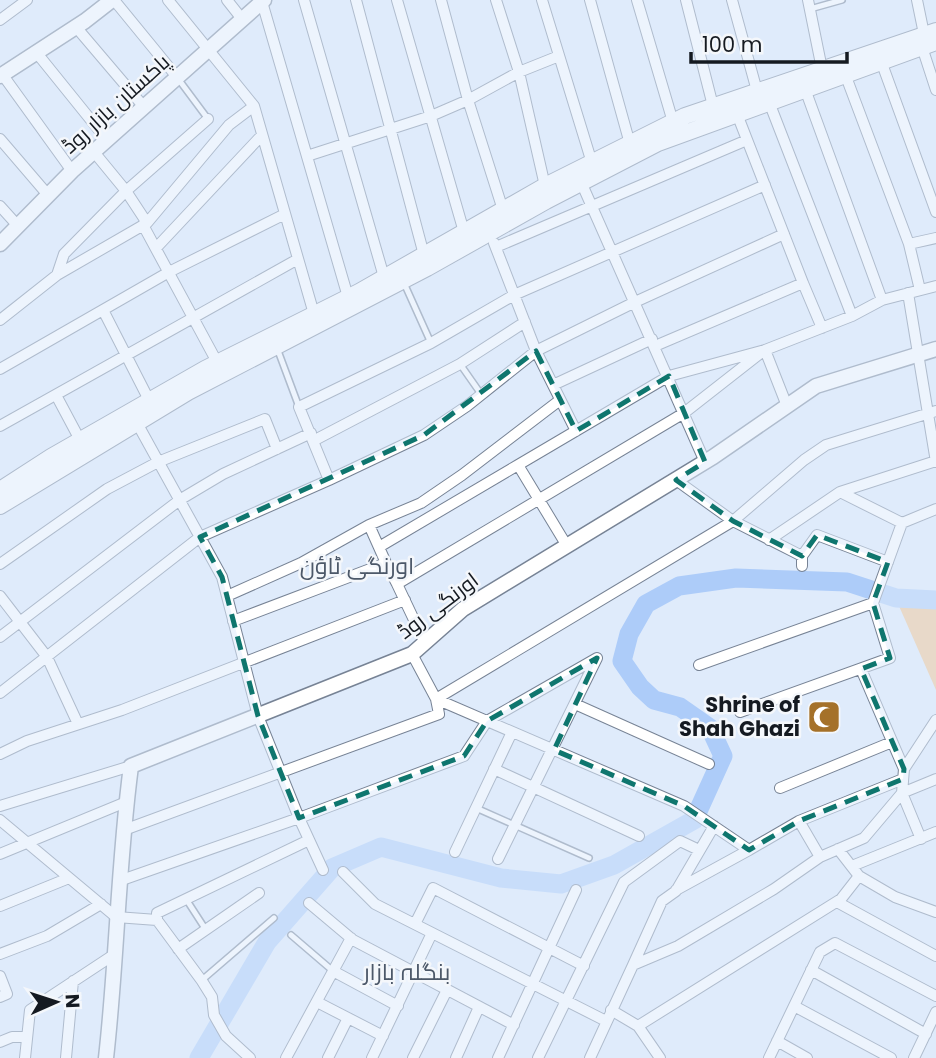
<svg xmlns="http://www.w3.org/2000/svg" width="936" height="1058" font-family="Poppins,Cairo,sans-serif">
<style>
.green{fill:#f3c48c}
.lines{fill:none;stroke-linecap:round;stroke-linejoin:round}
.river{stroke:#adccf9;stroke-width:19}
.lane-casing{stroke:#778395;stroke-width:8}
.street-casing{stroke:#778395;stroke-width:12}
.secondary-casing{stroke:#778395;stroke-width:17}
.primary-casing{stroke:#778395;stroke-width:18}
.lane{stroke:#fff;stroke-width:5}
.street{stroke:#fff;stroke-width:10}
.secondary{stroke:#fff;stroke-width:14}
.primary{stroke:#fff;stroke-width:16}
.marked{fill:none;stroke:#0f766e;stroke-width:5;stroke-dasharray:14 9;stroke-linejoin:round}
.labels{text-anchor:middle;stroke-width:5;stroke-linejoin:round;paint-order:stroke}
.street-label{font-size:21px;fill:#151a21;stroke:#f4f7fb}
.poi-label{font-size:21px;font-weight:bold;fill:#151a21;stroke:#f4f7fb;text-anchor:end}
.neighbourhood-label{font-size:23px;fill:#4c5869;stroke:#f4f7fb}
</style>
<rect width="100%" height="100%" fill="#dfebfb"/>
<path class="green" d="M899 606 936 608V690Z"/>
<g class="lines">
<path class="river" d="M199 1058 267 942 332 868 381 847 501 878 561 884 614 865 694 820 723 756 710 728 680 707 654 700 640 687 622 661 629 634 646 604 679 586 736 578 847 582 896 598 936 600"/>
<defs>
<path id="lane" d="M810 9 842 0
M179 80 208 119
M404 283 431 343
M277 348 299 407
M460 364 481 394
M476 808 589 858
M186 899 206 930
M291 935 333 971
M202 980 274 918"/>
<path id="street" d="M114 0 177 77
M168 0 254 106
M227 0 242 19
M304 0 384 277
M356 0 424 255
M397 0 464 232
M441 0 468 100 503 210
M496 0 519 72 545 186
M542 0 592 163
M590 0 630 144
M637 0 673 122
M686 0 713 106
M732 0 757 91
M808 0 822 69
M917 0 924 34
M262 2 348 297
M0 20 27 0
M76 27 144 107
M922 47 936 90
M36 52 107 140
M881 61 936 212
M2 74 72 171
M845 74 909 244 920 290
M805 89 882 300
M769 102 852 316
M0 139 48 195
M94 152 126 191 147 223
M307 156 431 116 468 100 519 72 559 56
M581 182 705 462
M765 185 514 295 431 343 299 407 329 480 424 435 467 406 536 351 635 302 784 234
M0 206 18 226
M143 225 217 362
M494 243 536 351 576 431
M909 244 936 238
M496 247 747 140
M156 248 262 135
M57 275 64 254 126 191 208 119
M803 283 822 328
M908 293 936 462
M103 310 149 400
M0 320 57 275 147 223 229 125 254 106 314 314
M655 346 803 283 737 114
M765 350 787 406
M0 369 169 272 285 214
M553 385 652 339
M56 395 80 440
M0 426 298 259
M313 441 460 364 525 322
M936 461 840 492 902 523 936 509
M676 480 733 521 802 556V566
M769 540 840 492
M567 546 518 465 669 376 765 350 852 316 882 300 936 286
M379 547 518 465
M802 556 817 535 888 562
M386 563 369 525 421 503 462 475 560 400
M0 564 107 489 158 462 265 419 277 449
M0 596 47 657 78 724
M227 596 301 563 369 525
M233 621 386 563 397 584
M0 637 181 499 223 474 311 433
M425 643 397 584 684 413 762 352
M412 654 436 699 733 521 804 460 826 445 936 411
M699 665 873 603
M861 669 904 769 902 793 921 839
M0 693 200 537 329 480
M575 704 709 764
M740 712 890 658 873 603 902 523
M0 754 27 741 122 710 405 600
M494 769 639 836
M904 769 936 720
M780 788 892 742
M0 806 131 766
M0 820 116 917 157 920 202 981 212 997 214 1015 226 1036 250 1058
M799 821 903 779
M124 830 439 714 436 699 684 806 749 850 799 821 820 857
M838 849 859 876 895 897 936 912
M455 852 512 732
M0 854 126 802
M852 866 936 832
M323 870 299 818 464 756 487 721 597 658 498 859
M343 872 375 904 606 1021
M119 881 299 818 258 716 222 577 137 423
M676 890 749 850
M837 902 936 956
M309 903 353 940 514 1025
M0 906 69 878
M157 920V913L309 840
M415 924 433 888 584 966
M178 949 259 893
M0 954 47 936 101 904
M633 965 662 901 676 891 714 826
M811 970 926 1034
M333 971 398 1006
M0 976 7 994 0 997
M317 1002 383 1036
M794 1006 891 1058
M611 1010 638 1026 841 899 859 876
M638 1026 660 1058
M777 1041 807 1058
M0 1042 12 1037H27
M25 1058 30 1010 115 954
M66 1058 73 981
M286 1058 351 938
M328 1058 348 1018
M372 1058 432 933
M413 1058 447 990
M456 1058 479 1007
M498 1058 576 890
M538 1058 624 882 680 841 699 850
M590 1058 633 965 678 946 774 889 820 857 864 838 902 793 936 779
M769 1058 820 952 835 943 936 996
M914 1058 936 1012"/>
<path id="secondary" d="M0 76 85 21 112 0
M0 244 72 171 264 0
M106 1058C117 961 118 863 131 766L412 654 463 609 713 457 816 386 936 349"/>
<path id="primary" d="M0 490 51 457 205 369 359 292 545 186 685 116 936 31
M0 506 188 392 427 268 546 201 658 143 936 42"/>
</defs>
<use href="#lane" class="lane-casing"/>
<use href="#street" class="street-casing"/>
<use href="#secondary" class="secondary-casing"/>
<use href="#primary" class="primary-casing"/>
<use href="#lane" class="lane"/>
<use href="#street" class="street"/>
<use href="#secondary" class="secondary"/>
<use href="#primary" class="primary"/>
</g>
<path d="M0 0H936V1058H0ZM536 351 576 431 669 376 705 462 676 480 733 521 802 556 817 535 888 562 873 603 890 658 861 669 904 769 903 779 799 821 749 850 684 806 554 750 597 658 487 721 464 756 299 818 258 716 222 577 200 537 424 435Z" fill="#dfebfb" fill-opacity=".55" fill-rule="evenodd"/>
<path class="marked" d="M536 351 576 431 669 376 705 462 676 480 733 521 802 556 817 535 888 562 873 603 890 658 861 669 904 769 903 779 799 821 749 850 684 806 554 750 597 658 487 721 464 756 299 818 258 716 222 577 200 537 424 435Z"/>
<defs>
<symbol id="mosque-square" viewBox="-11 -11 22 22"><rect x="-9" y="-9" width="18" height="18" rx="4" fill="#a57129" stroke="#f4f7fb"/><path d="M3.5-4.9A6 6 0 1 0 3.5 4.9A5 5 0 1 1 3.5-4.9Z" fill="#fff"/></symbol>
</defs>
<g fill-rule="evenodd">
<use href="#mosque-square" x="805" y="698" width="38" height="38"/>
</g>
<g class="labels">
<g class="street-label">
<text transform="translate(116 104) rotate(-42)" y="7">پاکستان بازار روڈ</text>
<text transform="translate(438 606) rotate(-37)" y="7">اورنگی روڈ</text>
</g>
<g class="poi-label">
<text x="800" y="712">Shrine of<tspan x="800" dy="24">Shah Ghazi</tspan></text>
</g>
<g class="neighbourhood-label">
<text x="357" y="574">اورنگی ٹاؤن</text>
<text x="407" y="980">بنگلہ بازار</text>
</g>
</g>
<g transform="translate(56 1002) rotate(87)" stroke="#f4f7fb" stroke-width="5" paint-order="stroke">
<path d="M0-5L12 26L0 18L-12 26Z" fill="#151a21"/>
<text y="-10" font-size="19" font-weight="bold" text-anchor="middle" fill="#151a21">N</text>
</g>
<path d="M691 52v10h156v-10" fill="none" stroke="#151a21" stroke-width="3.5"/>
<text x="702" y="52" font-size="21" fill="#151a21" stroke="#f4f7fb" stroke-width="5" paint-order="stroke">100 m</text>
</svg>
